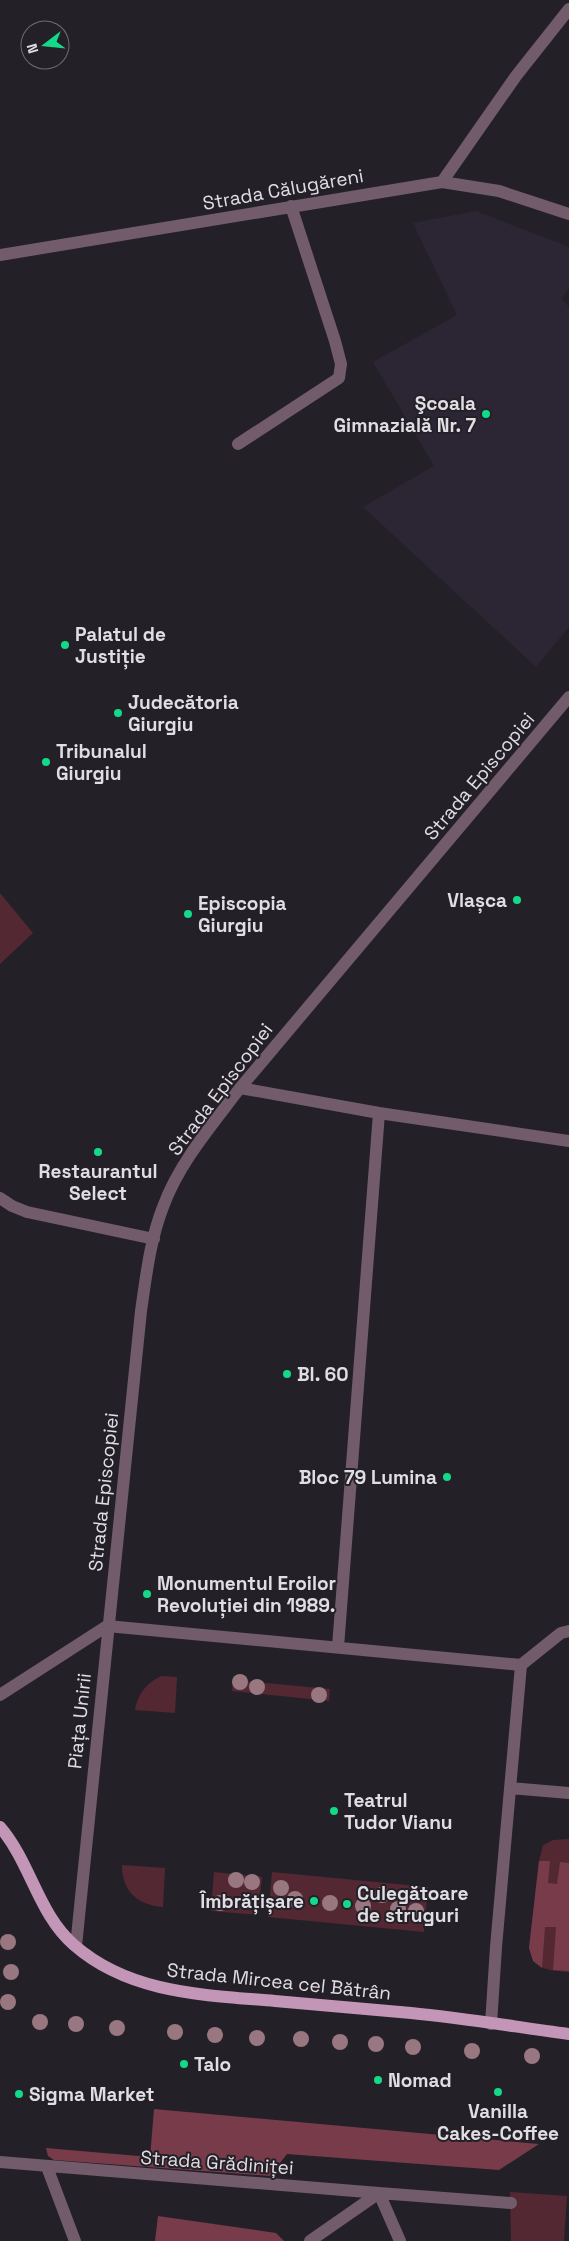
<svg xmlns="http://www.w3.org/2000/svg" width="569" height="2241" font-family="'Space Grotesk',sans-serif">
<style>
.built{fill:#2c2634}
.green{fill:#532833}
.forest{fill:#773b4a}
.lines{fill:none;stroke-linecap:round;stroke-linejoin:round}
.minor{stroke:#725c6c;stroke-width:12}
.major{stroke:#c395b7;stroke-width:12}
.tree{fill:#997781}
.poi-dot{fill:#13d989;stroke:#242028;stroke-width:2}
.labels{text-anchor:middle;stroke-width:4;stroke-linejoin:round;paint-order:stroke}
.street-label{font-size:19px;fill:#e0dde3;stroke:#242028}
.poi-label{font-size:19px;font-weight:bold;fill:#e0dde3;stroke:#242028;text-anchor:start}
</style>
<rect width="100%" height="100%" fill="#242028"/>
<path class="built" d="M476 211 569 247V289L561 299 569 307V627L536 667 363 507 434 466 373 362 457 315 413 223Z"/>
<path class="green" d="M0 893 33 933 0 964Z
M161 1676 177 1677 175 1713 135 1710C138 1693 146 1684 161 1676Z
M233 1680 330 1689 329 1701 232 1691Z
M569 1839V1972C547 1970 536 1971 529 1948L539 1861 543 1845 553 1840Z
M122 1865 165 1868 163 1907C137 1905 122 1891 122 1865Z
M214 1872 262 1877 258 1915 211 1911Z
M272 1872 428 1887 424 1932 268 1917Z
M510 2192 567 2196 564 2241H511Z"/>
<path class="forest" d="M539 1861H550L548 1883 557 1884 560 1862 569 1863V1971L553 1970 556 1927H545L542 1968 533 1961 529 1948Z
M154 2109 539 2144 499 2170 287 2154 270 2176 54 2160 48 2156 46 2148 150 2157Z
M158 2216 276 2233 284 2241H155Z"/>
<g class="lines">
<path class="minor" d="M442 182 516 76 569 9
M0 255 442 182 499 191 569 214
M238 444 339 378 341 364 335 341 291 206
M240 1088 379 1113 569 1141
M0 1198 12 1206 27 1212 154 1239
M107 1626 521 1665
M338 1647 379 1113
M521 1665 561 1633 569 1631
M0 1695 107 1626
M510 1788 569 1793
M76 1946 141 1311C146 1277 150 1240 163 1207 179 1163 212 1125 240 1088L569 697
M491 2024 496 1947 521 1665
M0 2162 379 2193 400 2241
M47 2167 75 2241
M310 2241 379 2193 511 2203"/>
<path class="major" d="M0 1827C31 1863 38 1914 74 1945 130 1994 205 1995 275 2001 320 2005 366 2009 411 2013 464 2018 516 2027 569 2034"/>
</g>
<g class="tree">
<circle cx="240" cy="1682" r="8"/>
<circle cx="257" cy="1687" r="8"/>
<circle cx="319" cy="1695" r="8"/>
<circle cx="236" cy="1880" r="8"/>
<circle cx="252" cy="1882" r="8"/>
<circle cx="281" cy="1888" r="8"/>
<circle cx="382" cy="1895" r="8"/>
<circle cx="295" cy="1899" r="8"/>
<circle cx="220" cy="1903" r="8"/>
<circle cx="330" cy="1903" r="8"/>
<circle cx="363" cy="1906" r="8"/>
<circle cx="398" cy="1909" r="8"/>
<circle cx="416" cy="1911" r="8"/>
<circle cx="8" cy="1942" r="8"/>
<circle cx="11" cy="1972" r="8"/>
<circle cx="8" cy="2002" r="8"/>
<circle cx="40" cy="2022" r="8"/>
<circle cx="76" cy="2024" r="8"/>
<circle cx="117" cy="2028" r="8"/>
<circle cx="175" cy="2032" r="8"/>
<circle cx="215" cy="2035" r="8"/>
<circle cx="257" cy="2038" r="8"/>
<circle cx="301" cy="2039" r="8"/>
<circle cx="340" cy="2042" r="8"/>
<circle cx="376" cy="2044" r="8"/>
<circle cx="413" cy="2047" r="8"/>
<circle cx="472" cy="2051" r="8"/>
<circle cx="532" cy="2056" r="8"/>
</g>
<g class="poi-dot">
<circle cx="486" cy="414" r="5"/>
<circle cx="65" cy="645" r="5"/>
<circle cx="118" cy="713" r="5"/>
<circle cx="46" cy="762" r="5"/>
<circle cx="517" cy="900" r="5"/>
<circle cx="188" cy="914" r="5"/>
<circle cx="98" cy="1152" r="5"/>
<circle cx="287" cy="1374" r="5"/>
<circle cx="447" cy="1477" r="5"/>
<circle cx="147" cy="1594" r="5"/>
<circle cx="334" cy="1811" r="5"/>
<circle cx="314" cy="1901" r="5"/>
<circle cx="347" cy="1904" r="5"/>
<circle cx="184" cy="2064" r="5"/>
<circle cx="378" cy="2080" r="5"/>
<circle cx="498" cy="2092" r="5"/>
<circle cx="19" cy="2094" r="5"/>
</g>
<g class="labels">
<g class="street-label">
<text transform="translate(283 189) rotate(-10)" y="7">Strada Călugăreni</text>
<text transform="translate(479 776) rotate(-50)" y="7">Strada Episcopiei</text>
<text transform="translate(220 1089) rotate(-53)" y="7">Strada Episcopiei</text>
<text transform="translate(103 1492) rotate(-84)" y="7">Strada Episcopiei</text>
<text transform="translate(79 1721) rotate(-84)" y="7">Piața Unirii</text>
<text transform="translate(279 1981) rotate(6)" y="7">Strada Mircea cel Bătrân</text>
<text transform="translate(217 2162) rotate(4)" y="7">Strada Grădiniței</text>
</g>
<g class="poi-label">
<text x="476" y="410" text-anchor="end">Şcoala<tspan x="476" dy="22">Gimnazială Nr. 7</tspan></text>
<text x="75" y="641">Palatul de<tspan x="75" dy="22">Justiție</tspan></text>
<text x="128" y="709">Judecătoria<tspan x="128" dy="22">Giurgiu</tspan></text>
<text x="56" y="758">Tribunalul<tspan x="56" dy="22">Giurgiu</tspan></text>
<text x="507" y="907" text-anchor="end">Vlașca</text>
<text x="198" y="910">Episcopia<tspan x="198" dy="22">Giurgiu</tspan></text>
<text x="98" y="1178" text-anchor="middle">Restaurantul<tspan x="98" dy="22">Select</tspan></text>
<text x="297" y="1381">Bl. 60</text>
<text x="437" y="1484" text-anchor="end">Bloc 79 Lumina</text>
<text x="157" y="1590">Monumentul Eroilor<tspan x="157" dy="22">Revoluției din 1989.</tspan></text>
<text x="344" y="1807">Teatrul<tspan x="344" dy="22">Tudor Vianu</tspan></text>
<text x="357" y="1900">Culegătoare<tspan x="357" dy="22">de struguri</tspan></text>
<text x="304" y="1908" text-anchor="end">Îmbrățișare</text>
<text x="194" y="2071">Talo</text>
<text x="388" y="2087">Nomad</text>
<text x="29" y="2101">Sigma Market</text>
<text x="498" y="2118" text-anchor="middle">Vanilla<tspan x="498" dy="22">Cakes-Coffee</tspan></text>
</g>
</g>
<g transform="translate(45 45) rotate(254)"><circle r="24" fill="#242028" stroke="#6f6c73"/>
<path d="M0-4L9 19L0 12L-9 19Z" fill="#13d989"/>
<text y="-8" font-size="14" font-weight="bold" text-anchor="middle" fill="#e0dde3">N</text>
</g>
</svg>
